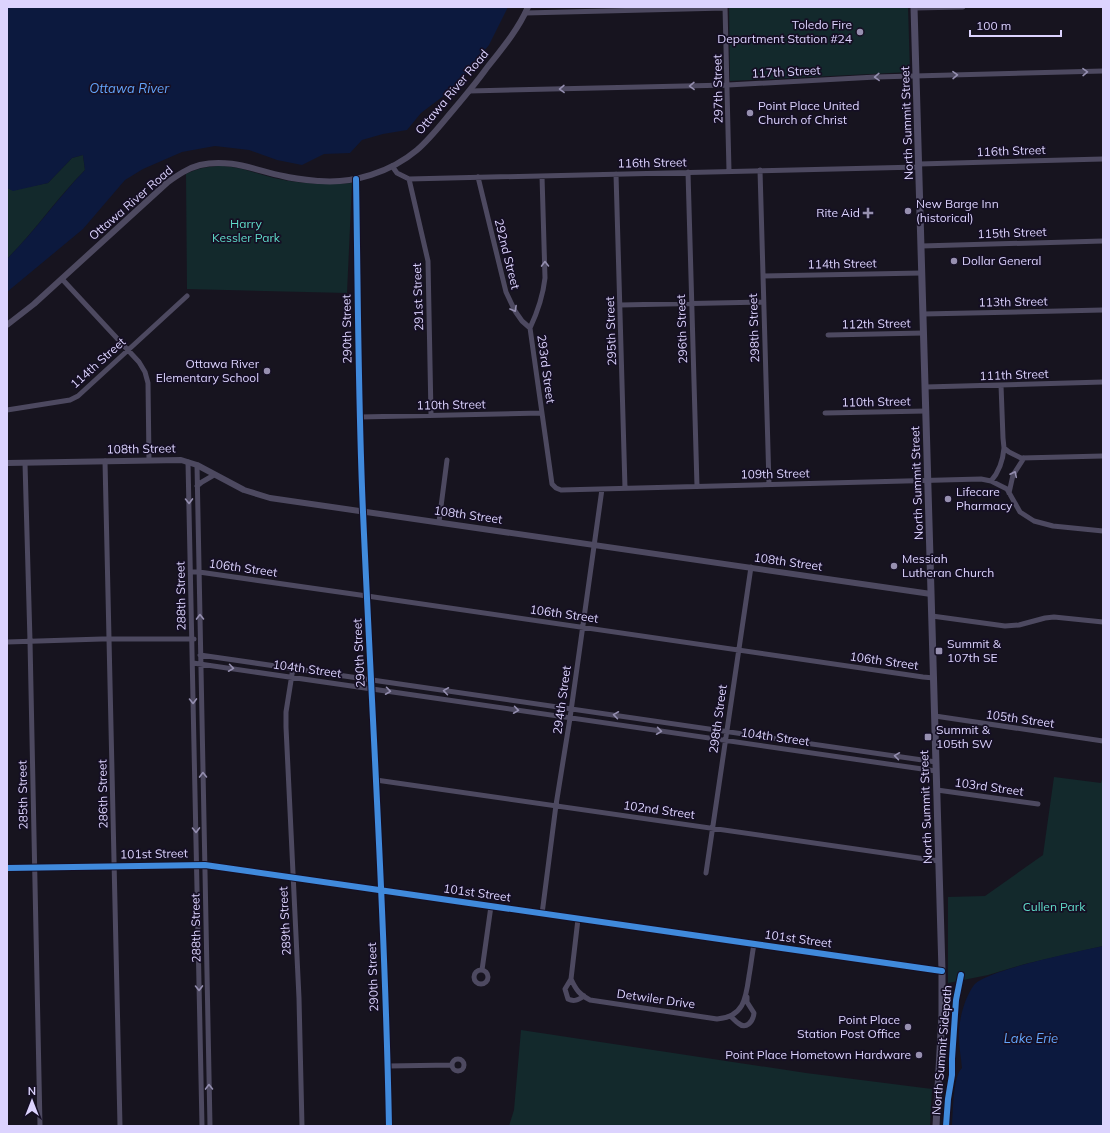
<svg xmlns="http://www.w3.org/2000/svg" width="1110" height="1133" font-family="Mulish,sans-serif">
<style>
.green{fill:#13292c}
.water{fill:#0c193e}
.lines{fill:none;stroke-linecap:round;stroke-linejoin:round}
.minor{stroke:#4d4960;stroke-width:5}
.tertiary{stroke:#4d4960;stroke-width:6}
.secondary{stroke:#504c66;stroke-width:7}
.cycleway-casing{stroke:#150f24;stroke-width:8}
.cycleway{stroke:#408adc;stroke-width:6}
.oneway{stroke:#948eaf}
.poi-dot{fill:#9790b0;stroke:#150f24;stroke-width:1.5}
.labels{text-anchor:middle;stroke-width:3.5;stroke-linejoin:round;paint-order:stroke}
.poi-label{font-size:12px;fill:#dcd3fe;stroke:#150f24;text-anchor:start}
.street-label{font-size:12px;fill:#dcd3fe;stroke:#150f24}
.park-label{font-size:12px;fill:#60ddca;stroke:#150f24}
.water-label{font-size:13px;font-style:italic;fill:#63a5fb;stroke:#150f24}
</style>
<rect width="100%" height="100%" fill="#17141f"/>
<path class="green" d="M729 7H908L910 72 730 81Z
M83 155 85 170C57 198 35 231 7 259V188L13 190 48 183 72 158Z
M223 166C241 167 257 174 274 178 300 184 325 185 352 183L347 293 187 289 186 174C198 168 210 166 223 166Z
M1103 776V946L1025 964 988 975 948 983V897L985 896 1043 855 1054 777 1101 783Z
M521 1030 806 1073 932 1089 930 1126H509L514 1110Z"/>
<path class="water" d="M7 7H508L489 45 454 88 421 113 407 130 383 134 362 140 350 153 324 154 302 165 277 160 249 150 215 146 182 152 143 169 125 180 83 229 7 292V259C35 231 57 199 85 170L83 155 72 158 48 183 13 191 7 188Z
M1103 946V1126H952C953 1114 953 1075 962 1068 961 1056 958 1043 959 1031 960 1016 965 997 974 985 986 970 1080 951 1103 946Z"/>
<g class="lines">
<path class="minor" d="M725 7 729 171
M914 8 963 7
M525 13 725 8
M469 91 728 85 876 77 1103 71
M919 164 1103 159
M392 166 397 173 409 179 919 167
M760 170 769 484
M688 172 697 486
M616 174 625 488
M542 176 545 278C543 296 538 311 530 328L552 484 556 488 561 490 981 479 991 481 1007 489 1020 512 1034 521 1053 526 1103 531
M478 177 506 292 515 311 522 321 530 328
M409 179 428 261 431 415
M921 246 1103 241
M763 276 922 273
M62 279 139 362 145 372 148 383 149 460
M620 305 764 302
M923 314 1103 310
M828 335 924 333
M1001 385 1003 438 1004 448 1009 452 1021 458 1103 456
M925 387 1103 382
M7 410 70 400 78 396 187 296
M825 413 926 411
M360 417 542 413
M105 461 120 1126
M188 462 202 1126
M25 463 30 641 40 1126
M197 465 210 1126
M991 481C999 472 1003 460 1004 448
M197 486 202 482 214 475
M1009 493 1013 475 1024 458
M439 522 447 460
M191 572H199L367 596 923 677 934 678
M932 616 1005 626 1019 625 1045 618 1054 617 1103 622
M7 642 102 639H194
M200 655 936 762
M193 663 936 771
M293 668 286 712V727L299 998 302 1126
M935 716 1103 741
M376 780 939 861
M937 790 1038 804
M7 868 205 865 942 971
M706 873 751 567
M542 914 556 805 570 718 602 489
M578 919 571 979C576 990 580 995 590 1000L717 1019C744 1017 746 998 749 976 751 965 752 955 754 944
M474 977a7 7 0 1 1 14 0a7 7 0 1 1-14 0Z
M482 970 491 906
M571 979 565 989 568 999C574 1002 578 1000 584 996
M730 1016C733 1018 735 1021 738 1023 746 1030 753 1022 754 1013L747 1002V997
M452 1065a6 6 0 1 1 12 0a6 6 0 1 1-12 0Z
M388 1066 452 1065"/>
<path class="tertiary" d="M356 179C358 290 358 401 363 512 372 717 385 921 389 1126
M7 325 34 304 168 182C178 175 188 168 200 165 229 158 255 170 283 176 294 179 307 180 319 181 353 184 391 172 417 150 431 138 442 123 454 109 465 96 476 83 486 69 501 50 518 30 528 7
M7 463 181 460 197 465 244 490 270 498 931 594"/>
<path class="secondary" d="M914 7 942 971V1014L936 1126"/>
<defs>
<path id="cycleway" d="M356 179C358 290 358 401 363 512 372 717 385 921 389 1126
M7 868 205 865 942 971
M946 1126 948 1099 952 1075V1059L956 1000 961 975"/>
</defs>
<use href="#cycleway" class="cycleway-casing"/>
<use href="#cycleway" class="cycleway"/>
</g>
<defs><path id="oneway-chevron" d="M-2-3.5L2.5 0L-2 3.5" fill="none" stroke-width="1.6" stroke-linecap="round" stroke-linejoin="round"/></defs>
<g class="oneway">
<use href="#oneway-chevron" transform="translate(1085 72) rotate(-1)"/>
<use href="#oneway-chevron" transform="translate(955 75) rotate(-1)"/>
<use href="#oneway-chevron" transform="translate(877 77) rotate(178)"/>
<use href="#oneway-chevron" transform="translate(692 86) rotate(179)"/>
<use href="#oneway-chevron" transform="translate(562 89) rotate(179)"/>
<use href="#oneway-chevron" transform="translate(545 264) rotate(-91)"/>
<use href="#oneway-chevron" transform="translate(514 309) rotate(61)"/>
<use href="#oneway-chevron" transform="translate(1014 474) rotate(-64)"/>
<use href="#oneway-chevron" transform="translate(189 501) rotate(89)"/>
<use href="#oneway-chevron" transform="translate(200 617) rotate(-91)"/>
<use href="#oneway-chevron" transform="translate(231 668) rotate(8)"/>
<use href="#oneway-chevron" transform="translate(388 691) rotate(8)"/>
<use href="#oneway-chevron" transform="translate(446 691) rotate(-172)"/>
<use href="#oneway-chevron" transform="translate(193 701) rotate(89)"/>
<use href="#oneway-chevron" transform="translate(516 710) rotate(8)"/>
<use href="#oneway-chevron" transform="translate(616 715) rotate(-172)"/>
<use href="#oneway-chevron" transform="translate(659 731) rotate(8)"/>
<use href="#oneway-chevron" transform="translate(897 756) rotate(-172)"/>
<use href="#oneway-chevron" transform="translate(203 775) rotate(-91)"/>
<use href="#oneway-chevron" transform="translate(196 830) rotate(89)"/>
<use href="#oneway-chevron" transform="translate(199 988) rotate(89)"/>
<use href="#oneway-chevron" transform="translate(209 1087) rotate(-91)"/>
</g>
<g class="poi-dot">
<circle cx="860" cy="32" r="4"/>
<circle cx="750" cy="113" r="4"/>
<circle cx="908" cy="211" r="4"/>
<path d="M866 207h4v4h4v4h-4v4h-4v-4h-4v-4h4z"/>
<circle cx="954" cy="261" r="4"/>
<circle cx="267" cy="371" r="4"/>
<circle cx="948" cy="499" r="4"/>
<circle cx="894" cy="566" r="4"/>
<rect x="935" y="647" width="8" height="8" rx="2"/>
<rect x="924" y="733" width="8" height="8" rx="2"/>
<circle cx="908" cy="1027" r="4"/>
<circle cx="919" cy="1055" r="4"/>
</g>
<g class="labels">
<g class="poi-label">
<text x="852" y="29" text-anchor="end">Toledo Fire<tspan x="852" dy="14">Department Station #24</tspan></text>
<text x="758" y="110">Point Place United<tspan x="758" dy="14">Church of Christ</tspan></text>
<text x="916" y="208">New Barge Inn<tspan x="916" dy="14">(historical)</tspan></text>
<text x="860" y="217" text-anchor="end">Rite Aid</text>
<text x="962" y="265">Dollar General</text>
<text x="259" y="368" text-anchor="end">Ottawa River<tspan x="259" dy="14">Elementary School</tspan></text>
<text x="956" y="496">Lifecare<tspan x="956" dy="14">Pharmacy</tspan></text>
<text x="902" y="563">Messiah<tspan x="902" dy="14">Lutheran Church</tspan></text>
<text x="947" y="648">Summit &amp;<tspan x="947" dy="14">107th SE</tspan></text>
<text x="936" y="734">Summit &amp;<tspan x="936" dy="14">105th SW</tspan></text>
<text x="900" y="1024" text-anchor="end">Point Place<tspan x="900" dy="14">Station Post Office</tspan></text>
<text x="911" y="1059" text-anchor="end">Point Place Hometown Hardware</text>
</g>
<g class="street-label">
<text transform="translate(786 72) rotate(-3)" y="4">117th Street</text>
<text transform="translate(718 89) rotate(-91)" y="4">297th Street</text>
<text transform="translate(452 92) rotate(-50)" y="4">Ottawa River Road</text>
<text transform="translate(907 123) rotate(-92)" y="4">North Summit Street</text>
<text transform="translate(1011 151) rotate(-2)" y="4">116th Street</text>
<text transform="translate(652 163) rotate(-1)" y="4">116th Street</text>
<text transform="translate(131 203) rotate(-41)" y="4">Ottawa River Road</text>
<text transform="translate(1012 233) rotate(-2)" y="4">115th Street</text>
<text transform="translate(507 254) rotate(76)" y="4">292nd Street</text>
<text transform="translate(842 264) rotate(-1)" y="4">114th Street</text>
<text transform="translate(418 297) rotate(-92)" y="4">291st Street</text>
<text transform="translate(1013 302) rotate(-1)" y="4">113th Street</text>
<text transform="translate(876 324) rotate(-1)" y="4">112th Street</text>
<text transform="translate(754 328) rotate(-92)" y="4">298th Street</text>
<text transform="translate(347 329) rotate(-91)" y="4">290th Street</text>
<text transform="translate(682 329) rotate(-92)" y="4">296th Street</text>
<text transform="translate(611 331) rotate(-92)" y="4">295th Street</text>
<text transform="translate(98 363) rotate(-42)" y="4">114th Street</text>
<text transform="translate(546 369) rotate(82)" y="4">293rd Street</text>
<text transform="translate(1014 375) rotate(-2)" y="4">111th Street</text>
<text transform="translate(876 402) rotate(-1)" y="4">110th Street</text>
<text transform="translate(451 405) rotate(-1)" y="4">110th Street</text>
<text transform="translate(141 449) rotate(-1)" y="4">108th Street</text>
<text transform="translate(775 474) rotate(-1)" y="4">109th Street</text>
<text transform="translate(917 483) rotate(-92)" y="4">North Summit Street</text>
<text transform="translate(468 515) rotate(8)" y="4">108th Street</text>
<text transform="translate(788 562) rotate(8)" y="4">108th Street</text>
<text transform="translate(243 568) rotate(8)" y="4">106th Street</text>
<text transform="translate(181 596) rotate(-91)" y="4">288th Street</text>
<text transform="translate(564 614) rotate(8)" y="4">106th Street</text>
<text transform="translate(359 653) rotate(-93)" y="4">290th Street</text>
<text transform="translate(884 661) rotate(8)" y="4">106th Street</text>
<text transform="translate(307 669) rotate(8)" y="4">104th Street</text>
<text transform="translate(562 700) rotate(-82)" y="4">294th Street</text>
<text transform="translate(718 719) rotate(-82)" y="4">298th Street</text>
<text transform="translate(1020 719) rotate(8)" y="4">105th Street</text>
<text transform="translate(775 737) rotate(8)" y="4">104th Street</text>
<text transform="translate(989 787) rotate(8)" y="4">103rd Street</text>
<text transform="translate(103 794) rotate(-91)" y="4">286th Street</text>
<text transform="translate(23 795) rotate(-91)" y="4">285th Street</text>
<text transform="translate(926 807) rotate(-92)" y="4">North Summit Street</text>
<text transform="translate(659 810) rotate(8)" y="4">102nd Street</text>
<text transform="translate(154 854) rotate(-1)" y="4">101st Street</text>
<text transform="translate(477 893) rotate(8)" y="4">101st Street</text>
<text transform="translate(285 921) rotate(-93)" y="4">289th Street</text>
<text transform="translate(196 928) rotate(-91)" y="4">288th Street</text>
<text transform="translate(798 939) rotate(8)" y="4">101st Street</text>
<text transform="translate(373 977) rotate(-92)" y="4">290th Street</text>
<text transform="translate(656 999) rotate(8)" y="4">Detwiler Drive</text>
<text transform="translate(942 1050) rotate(-85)" y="4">North Summit Sidepath</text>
</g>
<g class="park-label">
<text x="246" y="228">Harry<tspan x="246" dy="14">Kessler Park</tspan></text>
<text x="1054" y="911">Cullen Park</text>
</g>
<g class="water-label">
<text x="129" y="93">Ottawa River</text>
<text x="1031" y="1043">Lake Erie</text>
</g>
</g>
<rect width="1110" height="1133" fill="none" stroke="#dcd3fe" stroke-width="16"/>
<g transform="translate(32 1101)" stroke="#150f24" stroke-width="3" paint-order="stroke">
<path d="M0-3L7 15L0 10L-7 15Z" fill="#dcd3fe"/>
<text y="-6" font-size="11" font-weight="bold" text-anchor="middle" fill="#dcd3fe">N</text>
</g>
<path d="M970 30v6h91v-6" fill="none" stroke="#dcd3fe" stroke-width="2"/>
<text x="976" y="30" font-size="12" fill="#dcd3fe" stroke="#150f24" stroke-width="3" paint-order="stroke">100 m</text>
</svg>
